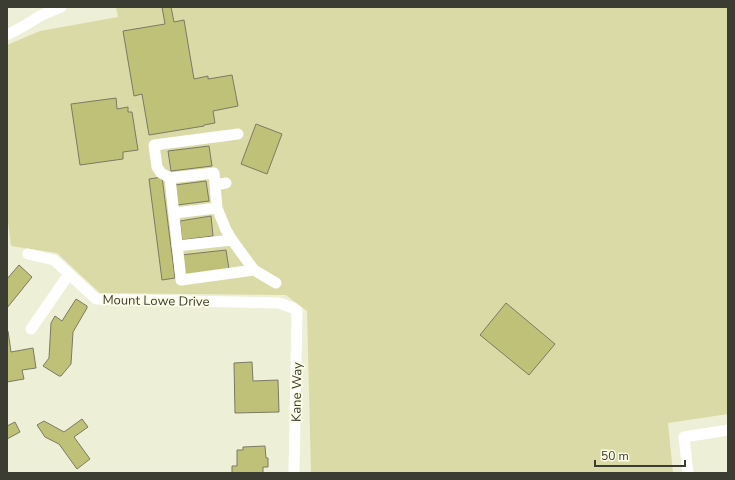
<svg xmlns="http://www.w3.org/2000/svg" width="735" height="480" font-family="'Nunito Sans',sans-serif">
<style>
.green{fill:#d9daa5}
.building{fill:#c0c178;stroke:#7a7a64}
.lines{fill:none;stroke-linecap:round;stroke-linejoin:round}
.minor{stroke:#fff;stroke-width:11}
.labels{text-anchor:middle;stroke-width:3.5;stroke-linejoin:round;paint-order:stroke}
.street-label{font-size:13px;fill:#3b3c32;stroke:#fcfde4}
</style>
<rect width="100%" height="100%" fill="#eeefd7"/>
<path class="green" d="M116 7H728V414L668 423 673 473H311L307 311 286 295 100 293 57 253 11 246 7 214V45L40 31 118 17Z"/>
<path class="building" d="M162 7H171L174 22 184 20 194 79 208 76V79L232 75 238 106 213 111 215 123 204 125V126L149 135 142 94 134 96 123 31 165 24Z
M116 98 117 109 128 107V112H132L138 150 123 152V159L80 165 71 104Z
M256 124 282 134 267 174 241 164Z
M209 146 212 166 171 171 168 151Z
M162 177 175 278 162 280 149 179Z
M206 181 209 201 177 205 175 185Z
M211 216 213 236 182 240 180 221Z
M226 250 229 269 184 275 181 255Z
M19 265 32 277 7 308V279Z
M76 299 87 306V308L73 332 71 364 61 376H59L43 366 49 358 51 323 55 316 62 321Z
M506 303 555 344 529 375 480 335Z
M8 331 11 352 33 348 36 368 22 370 24 379 7 382V332Z
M252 362 253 381 278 380 279 412 235 413 234 363Z
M82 419 88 427 74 437 90 459 77 469 59 444 45 437 37 425 44 421 64 432Z
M15 422 20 432 7 439V426Z
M265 446 266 458H268V467H263V473H232V466H237V450H243V447Z"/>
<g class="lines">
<path class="minor" d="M7 35 22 27 42 15 61 7
M170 178 181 280 254 270 232 240 226 230 217 208 174 213
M226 183 215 185 214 173 170 178 161 173 157 167 154 145 238 134
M215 185 217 208
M177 246 232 240
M28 254 54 260 96 299 279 303 293 308 297 311 294 473
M254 270 276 283
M31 329 69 274
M688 473 684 437 728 430"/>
</g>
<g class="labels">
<g class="street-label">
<text transform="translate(156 300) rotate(1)" y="5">Mount Lowe Drive</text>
<text transform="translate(296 392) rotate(-89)" y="5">Kane Way</text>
</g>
</g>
<rect width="735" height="480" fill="none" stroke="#3b3c32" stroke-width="16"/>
<path d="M595 460v6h90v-6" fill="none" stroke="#3b3c32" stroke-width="2"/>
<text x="601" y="460" font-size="12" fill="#3b3c32" stroke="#fcfde4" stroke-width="3" paint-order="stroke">50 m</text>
</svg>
